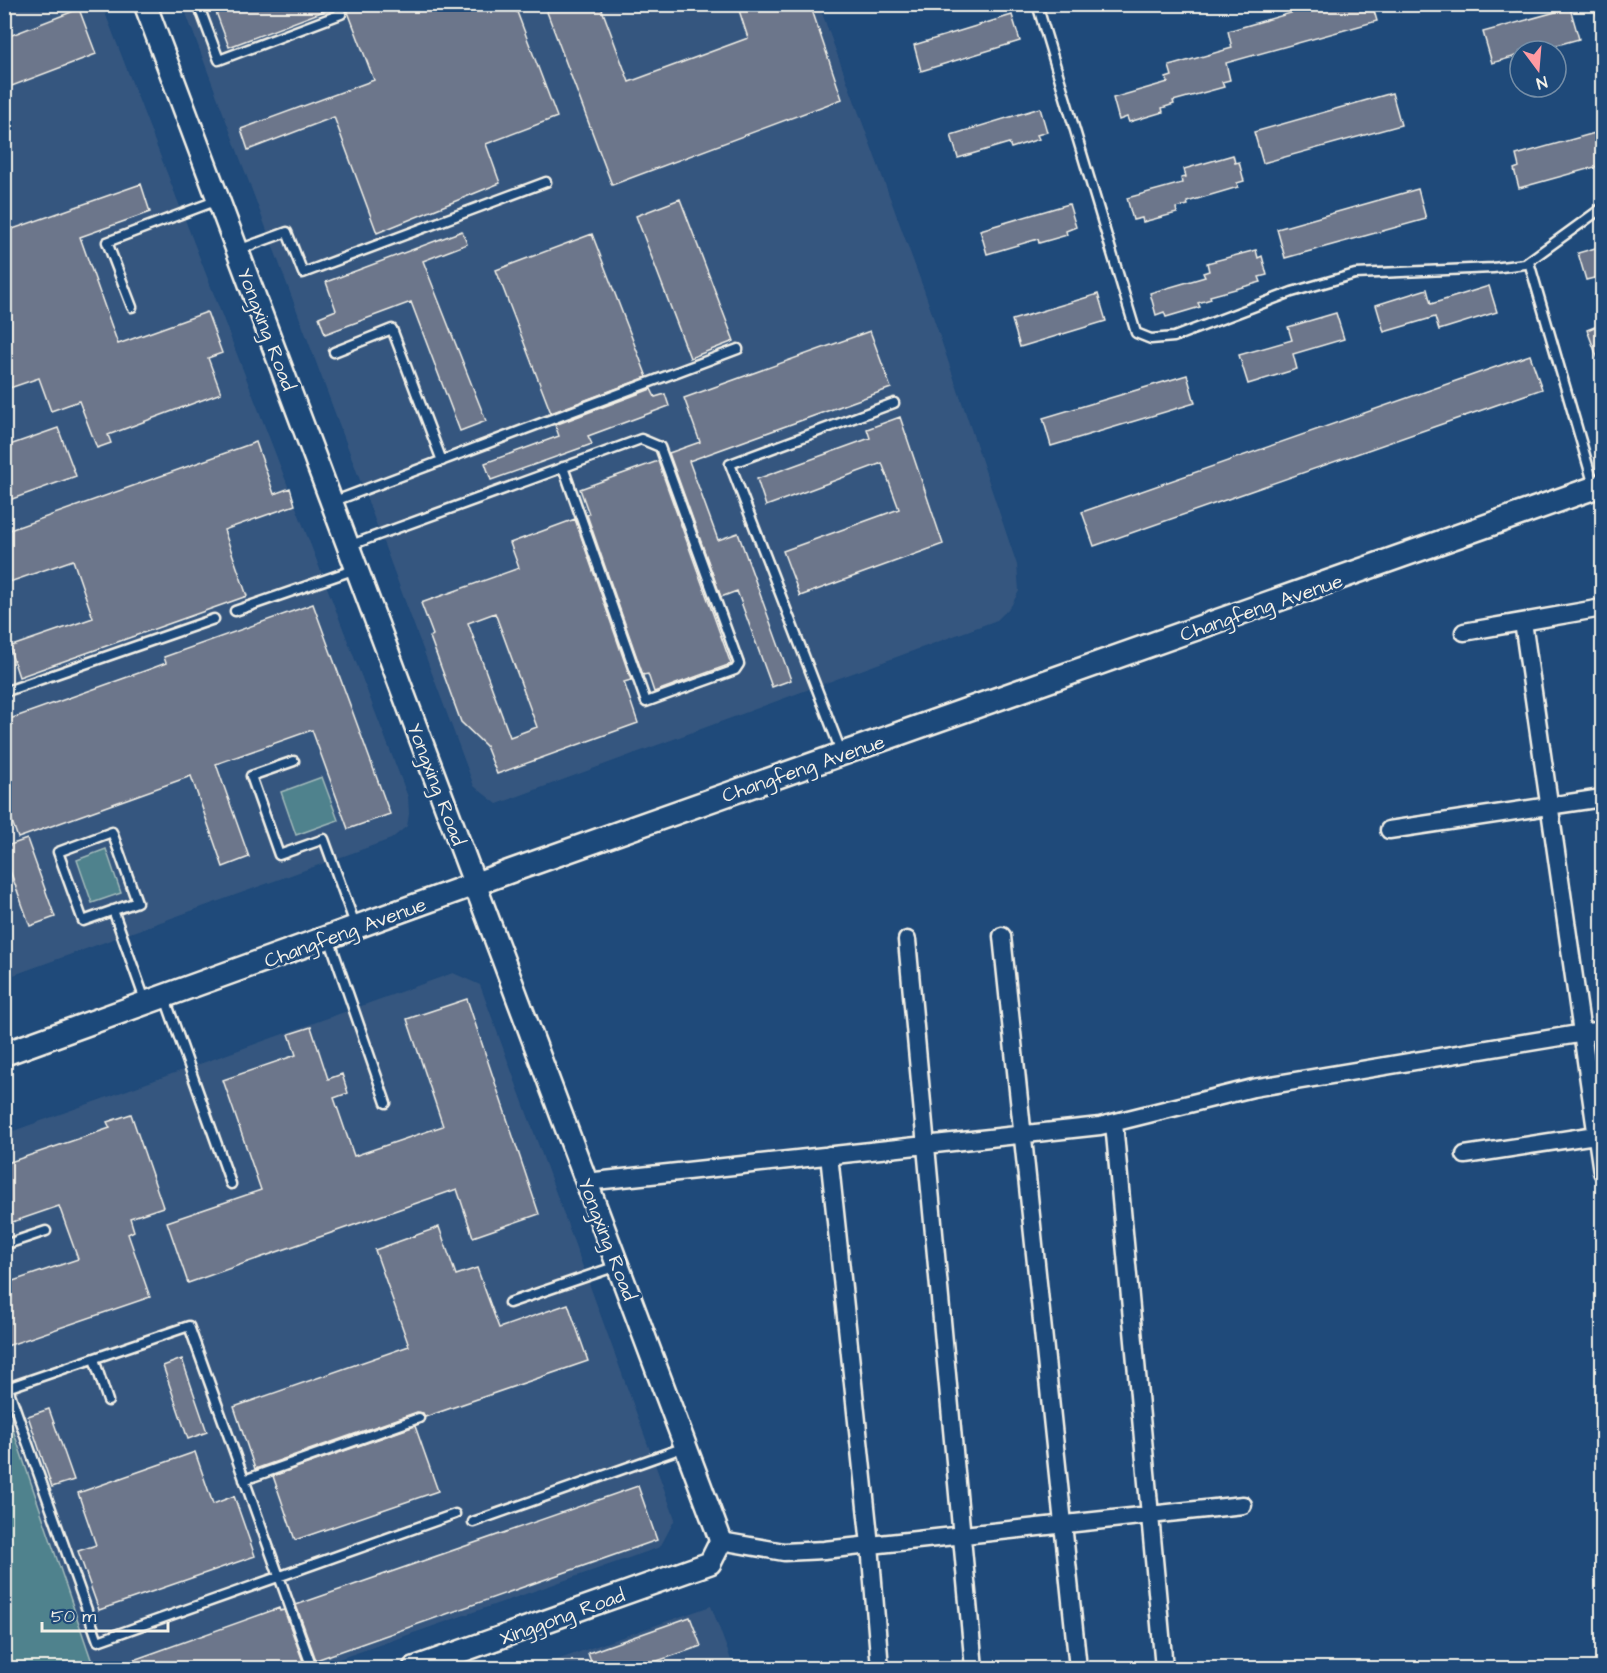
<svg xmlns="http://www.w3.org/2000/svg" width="1607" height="1673" font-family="'Architects Daughter',sans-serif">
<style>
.built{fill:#36577f}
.green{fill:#50828d;stroke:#a2baba;stroke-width:1.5}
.building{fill:#6c768b;stroke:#f4f1e8;stroke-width:1.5;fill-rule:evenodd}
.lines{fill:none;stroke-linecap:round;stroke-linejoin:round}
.service-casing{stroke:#f4f1e8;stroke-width:13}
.minor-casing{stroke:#f4f1e8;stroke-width:21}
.tertiary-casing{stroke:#f4f1e8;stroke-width:26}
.secondary-casing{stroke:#f4f1e8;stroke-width:27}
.service{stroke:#1f4a7a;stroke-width:8}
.minor{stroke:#1f4a7a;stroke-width:16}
.tertiary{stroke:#1f4a7a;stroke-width:21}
.secondary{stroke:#1f4a7a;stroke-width:22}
.labels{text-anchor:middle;stroke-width:6;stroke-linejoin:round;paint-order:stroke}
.street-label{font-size:20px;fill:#f4f1e8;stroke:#1f4a7a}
</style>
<rect width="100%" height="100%" fill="#1f4a7a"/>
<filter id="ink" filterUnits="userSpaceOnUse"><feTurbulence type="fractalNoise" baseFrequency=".0167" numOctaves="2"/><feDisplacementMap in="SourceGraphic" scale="12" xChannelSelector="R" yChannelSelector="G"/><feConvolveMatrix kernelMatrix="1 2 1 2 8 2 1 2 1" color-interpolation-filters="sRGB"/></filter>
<g filter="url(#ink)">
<path class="built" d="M5 5H102L408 797 409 814 407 826 391 839 5 978Z
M183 5H819L924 290 1017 565 1019 591 1011 606 997 620 497 804 474 786Z
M453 973 480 985 675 1519 660 1547 313 1668H94L9 1418H5V1134Z
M711 1606 734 1668H534Z"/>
<path class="green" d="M322 777 338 820 296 835 281 792Z
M106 849 121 893 92 903 77 860Z
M4 1418H9L94 1668H5Z"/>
<path class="building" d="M213 4H331L332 8 229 47Z
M345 4H514L557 117 486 144 500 183 377 233 334 117 248 150 241 129 374 80Z
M544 4H600L629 82 748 38 737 4H810L842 99 612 185Z
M1322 4H1372L1377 21 1226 63 1230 80 1222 82 1224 87 1173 101 1174 104 1162 108 1163 112 1129 122 1127 117 1119 120 1113 98 1168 82 1166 78 1172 76 1169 66 1232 48 1228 31Z
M1570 8 1579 39 1535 51H1520V55L1492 63 1483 32Z
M79 9 96 54 4 89V38Z
M1012 15 1020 41 921 71 914 45Z
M1392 93 1401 125 1263 163 1254 132Z
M1040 108 1047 132 1037 135 1039 139 1011 148 1009 143 958 158 951 135Z
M1602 131V165L1519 188 1514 169 1519 167 1516 155Z
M1233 155 1235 163 1239 162 1244 181 1237 183 1238 187 1187 202 1188 205 1176 208 1177 213 1143 222 1142 218 1133 220 1127 198 1182 183 1181 178 1186 177 1184 169Z
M141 184 150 212 80 237 118 344 207 312 222 353 208 358 221 393 108 435 111 443 97 448 79 401 51 411 39 378 4 390V232Z
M1418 189 1426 219 1285 258 1277 229Z
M680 199 734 341 690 358 636 216Z
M1069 204 1076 227 1066 231 1067 235 1039 243 1038 239 987 254 980 230Z
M462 231 467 244 423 261 486 421 460 431 411 302 325 334 319 317 336 310 326 282Z
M592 234 647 377 551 413 496 270Z
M1602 246V276L1586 280 1578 253Z
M1256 250 1258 258 1262 256 1267 275 1259 277 1261 282 1210 296 1211 299 1198 303 1200 307 1166 317 1164 312 1156 315 1150 293 1205 277 1203 273 1209 271 1207 263Z
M1489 286 1497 312 1439 330 1435 317 1384 332 1376 305 1427 289 1431 304Z
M1098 294 1106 321 1020 347 1012 320Z
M1336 313 1344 339 1293 354 1297 369 1248 384 1239 355 1292 340 1288 327Z
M1602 324V367H1601L1587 330Z
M870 331 891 388 689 461 718 540 738 533 791 680 772 687 737 591 721 597 669 453 700 442 684 398Z
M1530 355 1542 389 1094 546 1082 512Z
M1187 375 1195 403 1051 446 1043 418Z
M651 389 655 397 665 394 669 406 588 436 592 444 491 480 485 463 559 436 555 425Z
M900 417 943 544 800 596 783 551 899 509 882 463 766 506 757 479 870 438 867 429Z
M58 428 76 476 4 502V447Z
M256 442 274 494 290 488 295 505 224 530 247 596 19 677 9 647 93 618 73 560 4 584V532Z
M658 461 731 664 654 692 648 674 643 675 587 515 589 514 580 489Z
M575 519 631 680 624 682 638 723 497 774 486 746 461 722 430 637 433 635 421 603 519 568 510 543ZM495 613 537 727 510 737 468 623Z
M313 604 390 814 348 829 312 730 216 764 249 857 223 867 191 776 18 838 4 799V721L150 669 166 663 164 657Z
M27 839 55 917 30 926 4 854V847Z
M467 999 539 1214 473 1237 457 1189 188 1283 167 1222 261 1190 223 1080 296 1055 289 1034 311 1027 328 1079 342 1074 348 1093 334 1098 354 1156 443 1126 407 1019Z
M131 1114 163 1207 130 1218 134 1231 128 1234 150 1297 4 1347V1284L78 1259 59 1206 4 1225V1164L110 1128 107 1122Z
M439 1227 456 1275 477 1268 499 1328 568 1304 588 1361 425 1417 423 1413 417 1412 255 1469 234 1407 409 1346 375 1250Z
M182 1359 207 1432 188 1439 163 1366Z
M49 1409 74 1480 52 1487 28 1416Z
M415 1426 438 1491 295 1540 273 1476Z
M195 1452 213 1504 234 1496 255 1556 99 1610 78 1551 96 1545 78 1493Z
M638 1486 657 1540 316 1660 296 1605Z
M279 1608 280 1611 284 1610 304 1664 292 1668H111Z
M690 1617 701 1646 637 1668H593L588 1653Z"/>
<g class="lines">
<defs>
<path id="service" d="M198 4 219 60 341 14 337 4
M1037 4 1136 333 1151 339 1174 337 1292 292 1355 274 1493 268 1525 264 1602 208
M1599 4 1602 13
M238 250 287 232 303 273 546 182
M1529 262 1594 486
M132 307 107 242 218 200
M334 352 392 329 442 461
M332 502 738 349
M348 546 641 439 660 447 739 664 735 670 646 702 563 467
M235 611 356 569
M4 692 214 619
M842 754 730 464 894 403
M294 761 251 776 279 855 324 839 356 927
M112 832 137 902 83 921 58 852Z
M113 910 146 1003
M329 938 386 1103
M165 998 231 1184
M4 1245 46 1231
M509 1303 617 1266
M94 1359 108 1401
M8 1388 98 1641 455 1514
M4 1389 189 1326 312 1668
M244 1480 419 1418
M473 1522 685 1447"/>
<path id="minor" d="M1523 622 1602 1172
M1464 632 1602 608
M1389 830 1602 798
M1002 936 1078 1668
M907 940 974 1668
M1114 1123 1164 1668
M829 1155 870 1545 880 1668
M1465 1155 1602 1134
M586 1182 1100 1126 1253 1088 1602 1030
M721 1541 784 1552 824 1550 1243 1505"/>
<path id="tertiary" d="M145 4 721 1541 710 1563 414 1668"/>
<path id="secondary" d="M4 1054 511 871 1602 485"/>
</defs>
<use href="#service" class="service-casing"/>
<use href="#minor" class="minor-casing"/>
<use href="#tertiary" class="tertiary-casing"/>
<use href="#secondary" class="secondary-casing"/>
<use href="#service" class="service"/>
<use href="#minor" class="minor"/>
<use href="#tertiary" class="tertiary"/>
<use href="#secondary" class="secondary"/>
</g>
</g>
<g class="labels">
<g class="street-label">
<text transform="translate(267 329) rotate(69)" y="7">Yongxing Road</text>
<text transform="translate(1261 607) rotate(-19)" y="7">Changfeng Avenue</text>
<text transform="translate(803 768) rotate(-19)" y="7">Changfeng Avenue</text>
<text transform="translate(437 784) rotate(69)" y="7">Yongxing Road</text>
<text transform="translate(345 932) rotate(-20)" y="7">Changfeng Avenue</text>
<text transform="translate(608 1239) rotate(69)" y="7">Yongxing Road</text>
<text transform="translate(562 1616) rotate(-20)" y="7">Xinggong Road</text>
</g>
</g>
<rect width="1607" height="1673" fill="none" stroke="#1f4a7a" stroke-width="24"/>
<rect x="12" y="12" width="1583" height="1649" fill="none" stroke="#f4f1e8" stroke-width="2" filter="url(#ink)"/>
<g transform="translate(1538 69) rotate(164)"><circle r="28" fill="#1f4a7a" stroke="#748da6" stroke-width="1.5"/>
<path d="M0-4.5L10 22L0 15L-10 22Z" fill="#ff9aa2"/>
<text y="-9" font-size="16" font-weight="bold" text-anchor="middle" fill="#f4f1e8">N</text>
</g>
<path d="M42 1622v9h126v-9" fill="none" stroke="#f4f1e8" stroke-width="3"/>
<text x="51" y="1622" font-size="18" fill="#f4f1e8" stroke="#1f4a7a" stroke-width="4.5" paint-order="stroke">50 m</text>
</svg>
